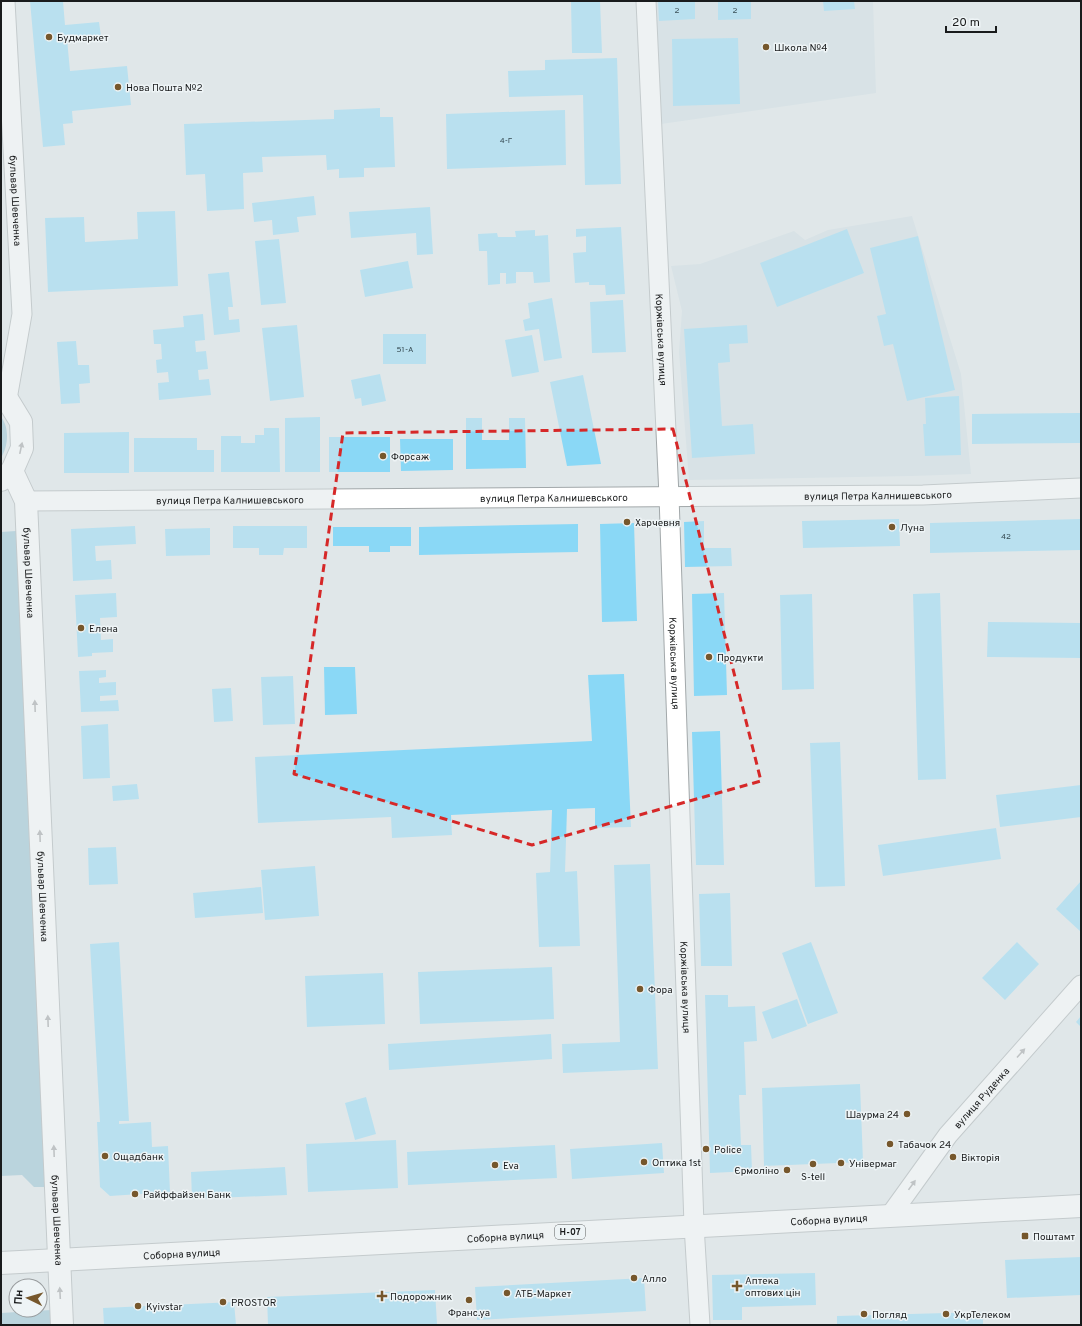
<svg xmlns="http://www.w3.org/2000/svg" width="1082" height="1326" font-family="Overpass,sans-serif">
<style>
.built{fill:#cedce2}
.green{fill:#8cbccf}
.building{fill:#8ad8f6}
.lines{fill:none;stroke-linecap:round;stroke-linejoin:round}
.minor-casing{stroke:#a2a8aa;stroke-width:21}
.major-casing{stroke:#a2a8aa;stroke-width:24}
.minor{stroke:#fff;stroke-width:19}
.major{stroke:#fff;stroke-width:22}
.oneway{fill:#989899}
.marked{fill:none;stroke:#d62828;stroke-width:3;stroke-dasharray:8 5;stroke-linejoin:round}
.poi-dot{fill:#76572c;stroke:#eef4f6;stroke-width:1.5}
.labels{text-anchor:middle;stroke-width:3;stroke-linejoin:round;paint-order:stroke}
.number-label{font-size:8px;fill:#354a52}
.shield{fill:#eef4f6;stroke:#595c5d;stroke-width:1}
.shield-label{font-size:9px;font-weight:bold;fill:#191b1c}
.poi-label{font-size:10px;fill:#191b1c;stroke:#eef4f6;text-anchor:start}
.street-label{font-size:10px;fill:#191b1c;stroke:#eef4f6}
</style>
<rect width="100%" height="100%" fill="#e0e7e9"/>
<path class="built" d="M655 1H873L876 93 661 124Z
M912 216 961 374 971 474 911 476 689 480 679 352 682 311 671 266 700 264 794 231 805 240 828 230Z"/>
<path class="green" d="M1 417C10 428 8 447 1 458Z
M16 531 47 1187H34L22 1175 1 1176V532Z
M51 1310 52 1325H1V1313Z"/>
<path class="building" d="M30 1H63L65 25 99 22 101 36 67 39 70 71 127 66 131 105 72 111 73 123 63 124 65 145 43 147Z
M571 1H600L602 53H572Z
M658 1H695V19L659 21Z
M718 1H751V19L718 20Z
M823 1H854L855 9 824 11Z
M738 38 740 104 673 106 672 39Z
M617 58 621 184 585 185 583 95 509 97 508 71 545 70V60Z
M380 108V117H393L395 167 364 168V177L339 178V169L327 170 326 155 262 157 263 172 243 173 244 209 207 211 205 174 186 175 184 124 334 119V110Z
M565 110 566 165 447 169 446 114Z
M314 196 316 215 297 217 299 232 273 235 272 220 254 222 252 203Z
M430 207 433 254 417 255 416 233 351 238 349 212Z
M175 211 178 286 48 292 45 218 84 217 85 242 138 239 137 212Z
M621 227 625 294 606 295 605 285H589V282L575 283 573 253 586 252V236L576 237V229Z
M847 229 864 273 777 307 760 263Z
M535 230V236L548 235 550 282 534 283 533 272H516V283L506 284V273H500V284L488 285 487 251H479L478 234 497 233 498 237H516L515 231Z
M918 236 955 390 907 401 893 344 884 346 877 316 886 314 870 248Z
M279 239 286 303 261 305 255 241Z
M408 261 413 288 365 297 360 270Z
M229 272 233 307H228L229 320 239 319 240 332 214 335 208 274Z
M552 298 562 358 544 361 539 329 525 331 523 320 530 318 528 303Z
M623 300 626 352 592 353 590 302Z
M203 314 205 340 195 341 196 352 206 351 208 369 198 370 199 380 209 379 211 395 159 400 158 383 169 382 168 372 157 373 156 360 162 359 161 344H154L153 330 184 327 183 316Z
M297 325 304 397 270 401 262 328Z
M747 325 748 343 729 344 730 362 718 363 722 426 753 424 755 454 692 458 684 329Z
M383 334H426V364H383Z
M532 335 539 372 512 377 505 340Z
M76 341 78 365H89L90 383 79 384 80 403 61 404 57 342Z
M380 374 386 401 362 406 361 398 355 399 351 380Z
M583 375 601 464 567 466 550 382Z
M959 396 961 455 925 456 923 424H926L925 398Z
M1081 413V443L972 444V414Z
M320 417V472H285V418Z
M466 418H482V440H509V418H525L526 468 466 469Z
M264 428H279L280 472H221V436H241V443H255V435H264Z
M129 432V473H64V433Z
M329 437H390V472H329Z
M134 438H197V450H214V472H134Z
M400 439H453V470L401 471Z
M899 519 900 546 803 548 802 521Z
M1081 519V550L930 553V523Z
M704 521V548H731L732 566 685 567 684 522Z
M634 523 637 621 602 622 600 524Z
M578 524V552L419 555V527Z
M135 526 136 544 95 546 96 561 111 560 112 579 73 581 71 529Z
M233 526H307V548H284L283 555H259V548H233Z
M333 527H411V546H390V552H369V546H333Z
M210 528V555L166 556 165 529Z
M116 593 117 617 100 618 101 640 113 639V652L92 653V656L78 657 75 595Z
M724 593 727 695 694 696 692 594Z
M940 593 946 779 918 780 913 594Z
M812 594 814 689 782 690 780 595Z
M988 622 1081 623V658L987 657Z
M324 667H355L357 714 325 715Z
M106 670V677L99 678V683L116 682V695L100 696V701L118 700 119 711 81 712 79 671Z
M624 674 631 827 595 828V808L567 809 565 872 577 871 580 946 539 947 536 873 550 872 552 810 451 815 452 835 392 838 391 817 258 823 255 757 592 741 588 675Z
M293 676 295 724 263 725 261 677Z
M231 688 233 721 214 722 212 689Z
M108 724 110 778 83 779 81 726Z
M720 731 724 865H696L692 732Z
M840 742 845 886 815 887 810 743Z
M137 784 139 799 113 801 112 786Z
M1081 785V817L1000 827 996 795Z
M996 828 1001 859 883 876 878 845Z
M116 847 118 884 89 885 88 848Z
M650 864 658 1069 563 1073 562 1044 620 1042 614 865Z
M315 866 319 916 265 920 261 870Z
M1081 881V932L1056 909Z
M261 887 263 913 195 918 193 893Z
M730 893 732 966H701L699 894Z
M119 942 129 1121H119V1124L151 1122 152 1147 168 1146 170 1192 110 1196 100 1187 97 1122H100L90 944Z
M811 942 838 1013 808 1024 782 953Z
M1017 942 1039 964 1005 1000 982 978Z
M552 967 554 1019 420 1024 418 972Z
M383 973 385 1024 307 1027 305 976Z
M705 995H728V1007L755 1006 757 1041 744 1042 746 1095H739L741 1145H751L752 1171 710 1173Z
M797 999 807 1026 772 1039 762 1012Z
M1081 1016V1027L1076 1022Z
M551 1034 552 1059 389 1070 388 1044Z
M860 1084 863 1162 764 1166 762 1088Z
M366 1097 376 1134 355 1140 345 1103Z
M396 1140 398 1188 308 1192 306 1144Z
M662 1143 664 1173 572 1179 570 1149Z
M555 1145 557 1178 408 1185 407 1152Z
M285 1167 287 1195 192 1199 191 1172Z
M1081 1257V1295L1007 1298 1005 1260Z
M815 1273 816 1305 742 1307V1320H713L712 1275Z
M644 1278 646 1311 477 1320 475 1287Z
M435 1290 437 1324 268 1325 267 1297Z
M234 1302 236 1325H104L103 1308Z
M983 1312V1325H837V1316Z"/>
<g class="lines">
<defs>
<g id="minor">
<path id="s1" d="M5 1 22 314 7 399"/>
<path id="s2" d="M646 1 669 496 694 1225 700 1325"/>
<path id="s3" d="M26 501 923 495 1081 488"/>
<path id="s4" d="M889 1217 948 1135 1081 985"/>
</g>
<g id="major">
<path d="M1 396 7 399 21 422 22 448 12 471 1 480"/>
<path id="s5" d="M12 471 26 501 62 1325"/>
<path id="s6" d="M1 1263 1081 1206"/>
</g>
</defs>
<use href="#minor" class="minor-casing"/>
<use href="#major" class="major-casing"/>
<use href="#minor" class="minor"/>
<use href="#major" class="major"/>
</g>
<defs><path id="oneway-solid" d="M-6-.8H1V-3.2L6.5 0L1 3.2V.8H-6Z"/></defs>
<g class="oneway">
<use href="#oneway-solid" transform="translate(21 448) rotate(-78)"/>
<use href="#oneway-solid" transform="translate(35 706) rotate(-92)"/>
<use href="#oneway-solid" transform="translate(40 836) rotate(-92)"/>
<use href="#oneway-solid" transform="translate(48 1021) rotate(-92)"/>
<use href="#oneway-solid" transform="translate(1021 1053) rotate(-48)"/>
<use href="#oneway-solid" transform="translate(54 1151) rotate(-92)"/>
<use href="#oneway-solid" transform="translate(912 1185) rotate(-54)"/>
<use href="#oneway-solid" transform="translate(60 1293) rotate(-93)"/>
</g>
<path d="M0 0H1082V1326H0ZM673 429 761 781 532 845 294 774 343 433Z" fill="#e0e7e9" fill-opacity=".55" fill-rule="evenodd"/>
<path class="marked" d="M673 429 761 781 532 845 294 774 343 433Z"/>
<g class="poi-dot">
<circle cx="49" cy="37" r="4"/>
<circle cx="766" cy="47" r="4"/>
<circle cx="118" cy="87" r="4"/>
<circle cx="383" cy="456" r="4"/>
<circle cx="627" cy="522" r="4"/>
<circle cx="892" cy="527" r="4"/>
<circle cx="81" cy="628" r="4"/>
<circle cx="709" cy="657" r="4"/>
<circle cx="640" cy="989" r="4"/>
<circle cx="907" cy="1114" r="4"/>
<circle cx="890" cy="1144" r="4"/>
<circle cx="706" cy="1149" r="4"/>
<circle cx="105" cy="1156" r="4"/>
<circle cx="953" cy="1157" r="4"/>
<circle cx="644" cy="1162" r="4"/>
<circle cx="841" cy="1163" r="4"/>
<circle cx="813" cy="1164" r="4"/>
<circle cx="495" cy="1165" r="4"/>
<circle cx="787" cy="1170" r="4"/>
<circle cx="135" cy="1194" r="4"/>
<rect x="1021" y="1232" width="8" height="8" rx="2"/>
<circle cx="634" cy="1278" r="4"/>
<path d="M735 1280h4v4h4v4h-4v4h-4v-4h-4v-4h4z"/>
<circle cx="507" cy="1293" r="4"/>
<path d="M380 1290h4v4h4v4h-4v4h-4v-4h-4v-4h4z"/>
<circle cx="469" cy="1300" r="4"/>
<circle cx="223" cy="1302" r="4"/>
<circle cx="138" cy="1306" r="4"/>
<circle cx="864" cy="1314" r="4"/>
<circle cx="946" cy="1314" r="4"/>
</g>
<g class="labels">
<g class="number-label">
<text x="677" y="13">2</text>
<text x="735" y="13">2</text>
<text x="506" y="143">4-Г</text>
<text x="405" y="352">51-А</text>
<text x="1006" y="539">42</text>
</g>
<rect class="shield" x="555" y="1225" width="30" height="14" rx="3"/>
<g class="shield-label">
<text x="570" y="1235">Н-07</text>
</g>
<g class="poi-label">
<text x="57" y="41">Будмаркет</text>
<text x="774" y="51">Школа №4</text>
<text x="126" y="91">Нова Пошта №2</text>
<text x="391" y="460">Форсаж</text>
<text x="635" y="526">Харчевня</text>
<text x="900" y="531">Луна</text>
<text x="89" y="632">Елена</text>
<text x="717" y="661">Продукти</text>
<text x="648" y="993">Фора</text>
<text x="899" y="1118" text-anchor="end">Шаурма 24</text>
<text x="898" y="1148">Табачок 24</text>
<text x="714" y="1153">Police</text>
<text x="113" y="1160">Ощадбанк</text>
<text x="961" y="1161">Вікторія</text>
<text x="652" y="1166">Оптика 1st</text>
<text x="849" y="1167">Універмаг</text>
<text x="503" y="1169">Eva</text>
<text x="779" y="1174" text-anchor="end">Єрмоліно</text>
<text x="813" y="1180" text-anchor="middle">S-tell</text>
<text x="143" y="1198">Райффайзен Банк</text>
<text x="1033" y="1240">Поштамт</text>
<text x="642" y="1282">Алло</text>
<text x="745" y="1284">Аптека<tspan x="745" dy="12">оптових цін</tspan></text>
<text x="515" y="1297">АТБ-Маркет</text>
<text x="390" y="1300">Подорожник</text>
<text x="231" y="1306">PROSTOR</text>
<text x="146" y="1310">Kyivstar</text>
<text x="469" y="1316" text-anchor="middle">Франс.уа</text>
<text x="872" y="1318">Погляд</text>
<text x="954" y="1318">УкрТелеком</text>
</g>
<g class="street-label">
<text dy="4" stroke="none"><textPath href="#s1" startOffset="200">бульвар Шевченка</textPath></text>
<text dy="4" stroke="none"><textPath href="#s2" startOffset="339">Коржівська вулиця</textPath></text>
<text dy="4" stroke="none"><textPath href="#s3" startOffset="852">вулиця Петра Калнишевського</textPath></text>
<text dy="4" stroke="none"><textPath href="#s3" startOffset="528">вулиця Петра Калнишевського</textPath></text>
<text dy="4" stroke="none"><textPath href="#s3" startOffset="204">вулиця Петра Калнишевського</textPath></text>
<text dy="4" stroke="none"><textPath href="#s5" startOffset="105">бульвар Шевченка</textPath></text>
<text dy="4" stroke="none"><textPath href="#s2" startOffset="663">Коржівська вулиця</textPath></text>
<text dy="4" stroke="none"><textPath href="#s5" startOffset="429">бульвар Шевченка</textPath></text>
<text dy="4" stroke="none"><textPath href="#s2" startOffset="987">Коржівська вулиця</textPath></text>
<text dy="4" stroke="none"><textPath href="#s4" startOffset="151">вулиця Руденка</textPath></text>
<text dy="4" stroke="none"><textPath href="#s6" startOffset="829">Соборна вулиця</textPath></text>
<text dy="4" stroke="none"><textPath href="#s5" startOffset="753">бульвар Шевченка</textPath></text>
<text dy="4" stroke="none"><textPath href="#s6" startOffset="505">Соборна вулиця</textPath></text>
<text dy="4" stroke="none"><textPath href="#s6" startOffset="181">Соборна вулиця</textPath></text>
</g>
</g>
<rect width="1082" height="1326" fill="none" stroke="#191b1c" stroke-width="4"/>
<g transform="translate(28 1298) rotate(275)"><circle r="19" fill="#eef4f6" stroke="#999d9f"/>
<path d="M0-3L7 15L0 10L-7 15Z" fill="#76572c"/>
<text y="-6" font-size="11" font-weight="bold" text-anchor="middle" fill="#191b1c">Пн</text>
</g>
<path d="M946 26v6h50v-6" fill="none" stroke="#191b1c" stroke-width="2"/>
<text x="952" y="26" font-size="12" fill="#191b1c" stroke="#eef4f6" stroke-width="3" paint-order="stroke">20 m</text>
</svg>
